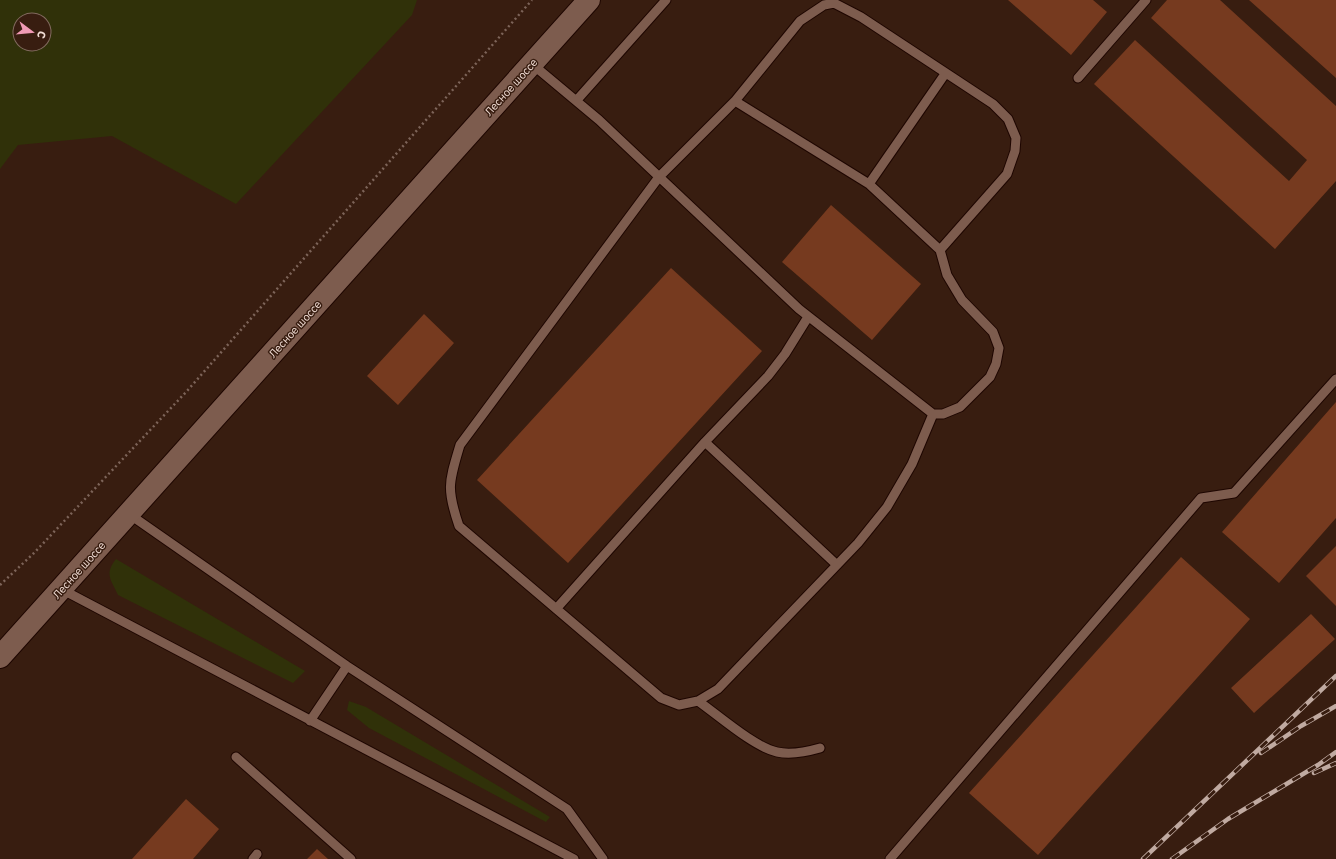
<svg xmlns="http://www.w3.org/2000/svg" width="1336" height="859" font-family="'IBM Plex Sans',sans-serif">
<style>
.green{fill:#303109;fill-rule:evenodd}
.building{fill:#763a1f}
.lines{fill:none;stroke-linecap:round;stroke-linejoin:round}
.lane-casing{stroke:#1e0600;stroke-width:11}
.secondary-casing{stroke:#1e0600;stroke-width:24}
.path{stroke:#7d6459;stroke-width:2.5;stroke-dasharray:2 3;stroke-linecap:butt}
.lane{stroke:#7d5c4e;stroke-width:9}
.secondary{stroke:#7d5c4e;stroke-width:22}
.rail-casing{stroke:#c0aaa1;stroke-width:4.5}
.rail{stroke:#381d10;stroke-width:3;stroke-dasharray:9;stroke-linecap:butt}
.labels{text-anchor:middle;stroke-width:3;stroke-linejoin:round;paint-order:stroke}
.street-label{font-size:11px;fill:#f2ded6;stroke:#381d10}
</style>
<rect width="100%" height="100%" fill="#381d10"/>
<path class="green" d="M0 0H417L412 15 236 204 112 136 18 145 0 169ZM20 20H44V44H20Z
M116 559 305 671 293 683 118 595C111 580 104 574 116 559Z
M349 701 366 707 550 817 546 822 369 728 347 710Z"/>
<path class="building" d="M1008 0H1093L1107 12 1071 55Z
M1167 0H1220L1336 106V181L1275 249 1094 84 1135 40 1289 181 1307 160 1151 18Z
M1249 0H1336V78Z
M831 205 921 284 872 340 782 262Z
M671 268 762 351 568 563 477 480Z
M424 314 454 343 398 405 367 376Z
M1336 402V518L1279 583 1222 532Z
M1336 546V606L1306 576Z
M1181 557 1250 619 1038 855 969 793Z
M1311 614 1335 639 1254 713 1231 688Z
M186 799 219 829 193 859H132Z
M317 849 328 859H307Z"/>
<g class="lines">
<defs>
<path id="lane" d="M532 64 599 120 799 309 933 414H943L960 407 990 377 996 364 999 348 993 332 962 300 947 275 940 250 869 184 735 101 800 21 824 5 834 3 861 17 993 104 1008 119 1016 138 1015 151 1007 174 940 250
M1078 78 1146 0
M576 101 666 0
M735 101 659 177 460 445C449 482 446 488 459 526L661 698 679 705 698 701 718 689 858 543 887 507 912 464 933 414
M869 184 945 74
M705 442 837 565
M129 514 347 666 567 809 603 859
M61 589 574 859
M556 609 705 442 768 376 785 354 808 317
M698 701C718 715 754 747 777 752 791 755 806 752 820 748
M310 721 347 666
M236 757 351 859
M253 859 257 854
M890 859 1201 498 1234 493 1336 379"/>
<path id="secondary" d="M0 657 589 0"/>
</defs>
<use href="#lane" class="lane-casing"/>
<use href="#secondary" class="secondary-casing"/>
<path class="path" d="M0 585 34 553 187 391 532 0"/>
<use href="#lane" class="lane"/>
<use href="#secondary" class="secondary"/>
<defs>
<path id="rail" d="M1261 753 1301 726 1336 706
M1314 773 1336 763
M1143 859 1336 676
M1172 859 1228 819 1318 765 1336 752"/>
</defs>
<use href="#rail" class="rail-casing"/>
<use href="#rail" class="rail"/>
</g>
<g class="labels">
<g class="street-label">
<text transform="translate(511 87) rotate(-48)" y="4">Лесное шоссе</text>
<text transform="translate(295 329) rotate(-48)" y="4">Лесное шоссе</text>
<text transform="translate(79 570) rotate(-48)" y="4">Лесное шоссе</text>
</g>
</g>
<g transform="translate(32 32) rotate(106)"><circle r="19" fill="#381d10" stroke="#826a5f"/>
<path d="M0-3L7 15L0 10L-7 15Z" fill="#f09ab5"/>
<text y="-6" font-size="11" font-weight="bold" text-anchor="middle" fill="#f2ded6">С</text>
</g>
</svg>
